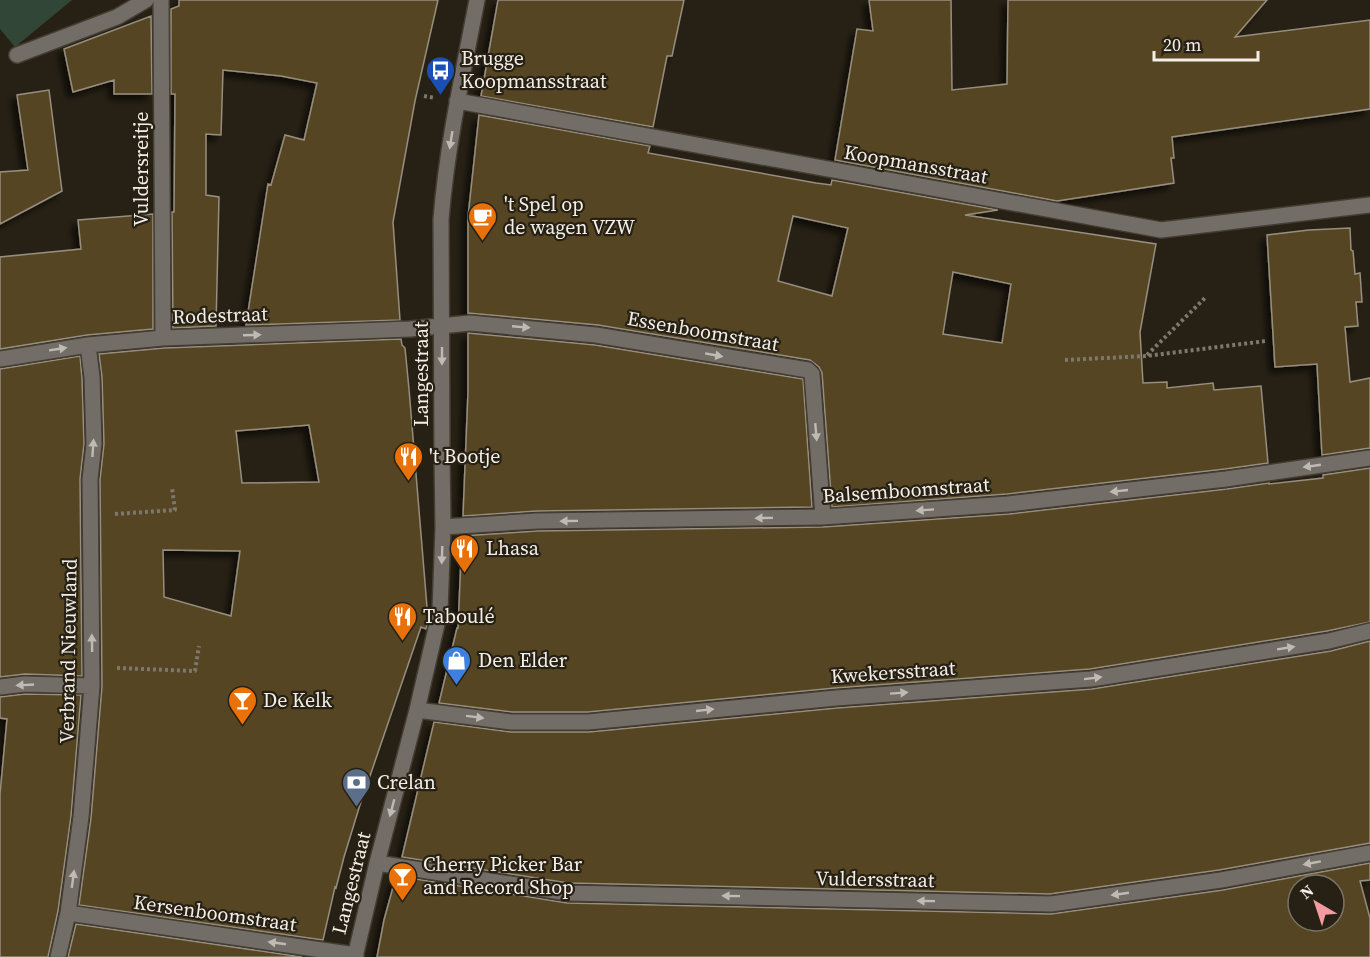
<svg xmlns="http://www.w3.org/2000/svg" width="1370" height="957" font-family="'Source Serif 4',serif">
<style>
.green{fill:#324637}
.building{fill:#564521;stroke:#968e7f;stroke-width:1.5;fill-rule:evenodd;filter:url(#shadow)}
.lines{fill:none;stroke-linecap:round;stroke-linejoin:round}
.minor-casing{stroke:#443e32;stroke-width:18}
.path{stroke:#7d786d;stroke-width:4;stroke-dasharray:3 3;stroke-linecap:butt}
.minor{stroke:#726d67;stroke-width:15}
.oneway{fill:#bfbbb3}
.labels{text-anchor:middle;stroke-width:4.5;stroke-linejoin:round;paint-order:stroke}
.poi-label{font-size:20px;fill:#f3efe6;stroke:#272115;text-anchor:start}
.street-label{font-size:20px;fill:#f3efe6;stroke:#272115}
</style>
<defs>
<filter id="shadow"><feDropShadow dx="-5.5" dy="5.5" stdDeviation="3" flood-color="#0009"/></filter>
</defs>
<rect width="100%" height="100%" fill="#272115"/>
<path class="green" d="M0 0H72L15 47 0 29Z"/>
<path class="building" d="M179 0H438L415 101 393 222 400 320 246 325 268 184 271 185 285 135 304 140 317 83 281 76 223 70 221 135 206 134V195L219 197 216 326 173 328 172 212H174L175 94H171V9L179 6Z
M498 0H684L672 56H667L653 127 481 96Z
M869 0H951L952 90 1007 84 1008 0H1267L1235 37 1370 20V109L1172 137 1174 158H1171L1174 183 1057 201 835 160 857 29 873 31Z
M151 16 152 94H114V80L73 92 64 49Z
M49 90 62 191 0 224V172L28 170 17 95Z
M479 115 650 146 648 153 816 183 831 185 832 180 998 210 965 215 1156 244 1140 332 1143 383 1167 382V388L1213 383 1214 390 1261 386 1268 463 1225 469 1007 494 832 507 822 373 819 367 814 363 810 360 598 325 468 313V217ZM793 216 848 228 832 296 778 281ZM953 272 1011 284 1002 343 943 334Z
M153 214V329L87 335 0 349V257L81 249 78 220Z
M1350 228 1351 250 1353 251 1355 274 1360 273 1362 302H1356L1358 326 1345 327 1350 382 1370 378V448L1322 455 1317 364 1275 367 1267 235 1309 230Z
M468 333 595 345 803 379 812 507 537 511 463 516 468 392Z
M401 339 402 345 405 348 409 389 428 619 426 629 421 627 359 808 344 857 336 888 335 887 323 940 79 905 91 818 102 686 100 480 104 444 102 377 99 354 164 348ZM309 425 319 482 242 483 236 431ZM163 550 240 551 231 616 164 597Z
M80 356 82 378 84 444 80 479 82 676 25 674 0 677V369Z
M1370 468V622L1327 631 1090 669 835 688 588 712H512L439 703 457 628H458L462 536 537 531 823 527 1009 514 1227 489 1269 483V484L1323 478V475Z
M1370 641V843L1219 870 1050 894 568 883 402 857 434 722 511 732H589L837 708 1092 689 1331 651Z
M25 694 81 695 71 816 58 911 48 957H0V794L7 719 0 718V697Z
M1370 863V880L1360 881 1370 918V957H377L384 920 395 880H396L397 876 567 903 1051 914 1223 890ZM1298 885H1334V921H1298Z
M76 924 302 957H68Z"/>
<g class="lines">
<defs>
<path id="minor" d="M161 0 163 338
M17 55 117 17 146 0
M457 101 1161 230 1370 205
M0 359 88 345 163 338 410 329 470 323 596 335 808 370 812 374 823 517
M443 527 537 521 823 517 1008 504 1226 479 1370 458
M0 687 25 684 92 686
M417 710 511 722H588L836 698 1091 679 1329 641 1370 631
M377 863 567 893 1051 904 1221 880 1370 853
M68 913 356 955
M58 957 68 913 81 817 92 686 90 479 94 444 92 377 88 345
M355 957 377 863 417 710 440 611 443 527 442 455 441 219C447 145 463 73 477 0"/>
</defs>
<use href="#minor" class="minor-casing"/>
<path class="path" d="M424 96 435 98
M1147 355 1206 297
M1065 360 1146 356 1266 341
M115 514 175 510 172 488
M117 668 195 671 199 646"/>
<use href="#minor" class="minor"/>
</g>
<defs><path id="oneway-solid" d="M-6-.8H1V-3.2L6.5 0L1 3.2V.8H-6Z" transform="scale(1.5)"/></defs>
<g class="oneway">
<use href="#oneway-solid" transform="translate(451 140) rotate(99)"/>
<use href="#oneway-solid" transform="translate(521 327) rotate(5)"/>
<use href="#oneway-solid" transform="translate(252 335) rotate(-2)"/>
<use href="#oneway-solid" transform="translate(58 349) rotate(-9)"/>
<use href="#oneway-solid" transform="translate(714 355) rotate(10)"/>
<use href="#oneway-solid" transform="translate(442 356) rotate(90)"/>
<use href="#oneway-solid" transform="translate(816 432) rotate(85)"/>
<use href="#oneway-solid" transform="translate(93 448) rotate(-86)"/>
<use href="#oneway-solid" transform="translate(1312 466) rotate(172)"/>
<use href="#oneway-solid" transform="translate(1119 491) rotate(174)"/>
<use href="#oneway-solid" transform="translate(925 510) rotate(176)"/>
<use href="#oneway-solid" transform="translate(764 518) rotate(179)"/>
<use href="#oneway-solid" transform="translate(569 521) rotate(179)"/>
<use href="#oneway-solid" transform="translate(442 555) rotate(92)"/>
<use href="#oneway-solid" transform="translate(92 643) rotate(-91)"/>
<use href="#oneway-solid" transform="translate(1286 648) rotate(-9)"/>
<use href="#oneway-solid" transform="translate(1093 678) rotate(-7)"/>
<use href="#oneway-solid" transform="translate(25 685) rotate(177)"/>
<use href="#oneway-solid" transform="translate(899 693) rotate(-4)"/>
<use href="#oneway-solid" transform="translate(705 710) rotate(-6)"/>
<use href="#oneway-solid" transform="translate(475 717) rotate(7)"/>
<use href="#oneway-solid" transform="translate(392 808) rotate(105)"/>
<use href="#oneway-solid" transform="translate(1312 863) rotate(170)"/>
<use href="#oneway-solid" transform="translate(73 879) rotate(-82)"/>
<use href="#oneway-solid" transform="translate(1120 894) rotate(172)"/>
<use href="#oneway-solid" transform="translate(731 896) rotate(-179)"/>
<use href="#oneway-solid" transform="translate(926 901) rotate(-179)"/>
<use href="#oneway-solid" transform="translate(277 943) rotate(-172)"/>
</g>
<defs>
<symbol id="bus-pin" viewBox="-11 -11 22 30"><path d="M0 17L-7.5 6A9.5 9.5 0 1 1 7.5 6Z" fill="#1a4fb4" stroke="#272115"/><path d="M-5-6H5V4H4V6H2V4H-2V6H-4V4H-5ZM-3.5-4V0h7V-4ZM-3.5 1.2v1.5H-2V1.2ZM2 1.2v1.5H3.5V1.2Z" fill="#fff"/></symbol>
<symbol id="cafe-pin" viewBox="-11 -11 22 30"><path d="M0 17L-7.5 6A9.5 9.5 0 1 1 7.5 6Z" fill="#e8710a" stroke="#272115"/><path d="M-5.5-4.5H6V0H3Q3 3.5 0 3.5H-2.5Q-5.5 3.5-5.5 0ZM3-3.2v2h1.7v-2ZM-6 4.5H4V6H-6Z" fill="#fff"/></symbol>
<symbol id="restaurant-pin" viewBox="-11 -11 22 30"><path d="M0 17L-7.5 6A9.5 9.5 0 1 1 7.5 6Z" fill="#e8710a" stroke="#272115"/><path d="M-5-6h1v4h1v-4h1v4h1v-4h1v5L-1.5 .5V6h-2V.5L-5-1ZM5-6V6H3V1.5H1.5Q1.5-4 5-6Z" fill="#fff"/></symbol>
<symbol id="shop-pin" viewBox="-11 -11 22 30"><path d="M0 17L-7.5 6A9.5 9.5 0 1 1 7.5 6Z" fill="#3f7fe0" stroke="#272115"/><path d="M-5-2.5h2.3a2.7 3.5 0 0 1 5.4 0H5L5.5 6h-11ZM-1.5-2.5h3a1.5 2.3 0 0 0-3 0Z" fill="#fff"/></symbol>
<symbol id="bar-pin" viewBox="-11 -11 22 30"><path d="M0 17L-7.5 6A9.5 9.5 0 1 1 7.5 6Z" fill="#e8710a" stroke="#272115"/><path d="M-6-5H6L.8 .8V4.5H3.5V6h-7V4.5H-.8V.8Z" fill="#fff"/></symbol>
<symbol id="bank-pin" viewBox="-11 -11 22 30"><path d="M0 17L-7.5 6A9.5 9.5 0 1 1 7.5 6Z" fill="#5c6f8a" stroke="#272115"/><path d="M-6-4H6V4H-6ZM0-2.3a2.3 2.3 0 1 0 0 4.6a2.3 2.3 0 1 0 0-4.6Z" fill="#fff"/></symbol>
</defs>
<g fill-rule="evenodd">
<use href="#bus-pin" x="424" y="54" width="33" height="45"/>
<use href="#cafe-pin" x="466" y="200" width="33" height="45"/>
<use href="#restaurant-pin" x="392" y="440" width="33" height="45"/>
<use href="#restaurant-pin" x="448" y="532" width="33" height="45"/>
<use href="#restaurant-pin" x="386" y="600" width="33" height="45"/>
<use href="#shop-pin" x="440" y="644" width="33" height="45"/>
<use href="#bar-pin" x="226" y="684" width="33" height="45"/>
<use href="#bank-pin" x="340" y="766" width="33" height="45"/>
<use href="#bar-pin" x="386" y="860" width="33" height="45"/>
</g>
<g class="labels">
<g class="poi-label">
<text x="461" y="65">Brugge<tspan x="461" dy="23">Koopmansstraat</tspan></text>
<text x="504" y="211">'t Spel op<tspan x="504" dy="23">de wagen VZW</tspan></text>
<text x="429" y="463">'t Bootje</text>
<text x="486" y="555">Lhasa</text>
<text x="423" y="623">Taboulé</text>
<text x="478" y="667">Den Elder</text>
<text x="263" y="707">De Kelk</text>
<text x="377" y="789">Crelan</text>
<text x="423" y="871">Cherry Picker Bar<tspan x="423" dy="23">and Record Shop</tspan></text>
</g>
<g class="street-label">
<text transform="translate(916 164) rotate(10)" y="7">Koopmansstraat</text>
<text transform="translate(141 169) rotate(-90)" y="7">Vuldersreitje</text>
<text transform="translate(220 315) rotate(-2)" y="7">Rodestraat</text>
<text transform="translate(703 331) rotate(10)" y="7">Essenboomstraat</text>
<text transform="translate(421 374) rotate(-90)" y="7">Langestraat</text>
<text transform="translate(906 490) rotate(-4)" y="7">Balsemboomstraat</text>
<text transform="translate(68 651) rotate(-89)" y="7">Verbrand Nieuwland</text>
<text transform="translate(893 672) rotate(-4)" y="7">Kwekersstraat</text>
<text transform="translate(875 879) rotate(1)" y="7">Vuldersstraat</text>
<text transform="translate(351 883) rotate(-76)" y="7">Langestraat</text>
<text transform="translate(215 913) rotate(8)" y="7">Kersenboomstraat</text>
</g>
</g>
<g transform="translate(1316 903) rotate(321)"><circle r="28" fill="#272115" stroke="#797369" stroke-width="1.5"/>
<path d="M0-4.5L10 22L0 15L-10 22Z" fill="#f49aa1"/>
<text y="-9" font-size="16" font-weight="bold" text-anchor="middle" fill="#f3efe6">N</text>
</g>
<path d="M1154 51v9h104v-9" fill="none" stroke="#f3efe6" stroke-width="3"/>
<text x="1163" y="51" font-size="18" fill="#f3efe6" stroke="#272115" stroke-width="4.5" paint-order="stroke">20 m</text>
</svg>
